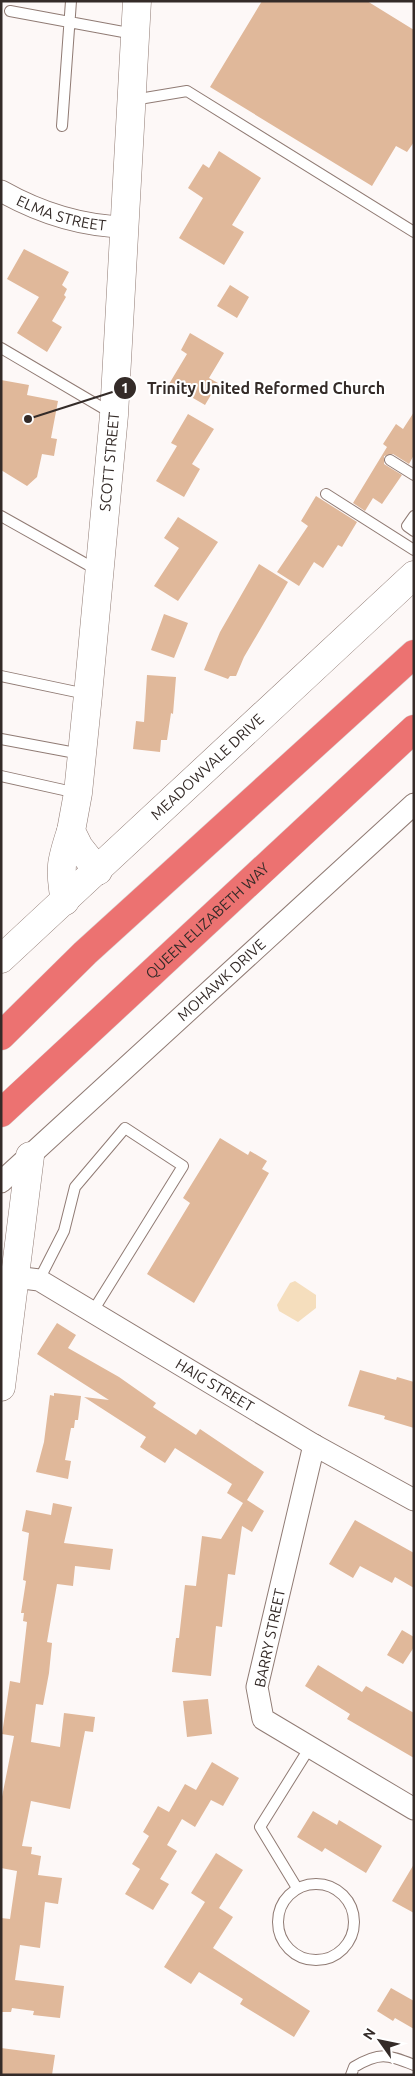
<svg xmlns="http://www.w3.org/2000/svg" width="415" height="2076" font-family="Ubuntu,sans-serif">
<style>
.green{fill:#f5debd}
.building{fill:#e0b89a}
.lines{fill:none;stroke-linecap:round;stroke-linejoin:round}
.lane-casing{stroke:#907b74;stroke-width:12}
.street-casing{stroke:#907b74;stroke-width:23}
.secondary-casing{stroke:#907b74;stroke-width:29}
.highway-casing{stroke:#d6d5d4;stroke-width:29}
.lane{stroke:#fff;stroke-width:10}
.street{stroke:#fff;stroke-width:21}
.secondary{stroke:#fff;stroke-width:28}
.highway{stroke:#ec7271;stroke-width:28}
.labels{text-anchor:middle;stroke-width:4;stroke-linejoin:round;paint-order:stroke}
.street-label{font-size:15px;fill:#342b28;stroke:#fff}
.leader{fill:none;stroke:#342b28;stroke-width:2}
.callout-dot{fill:#342b28;stroke:#fff;stroke-width:2}
.mark-label{font-size:15px;text-anchor:middle;font-weight:bold;fill:#fff}
.callout-label{font-size:16px;text-anchor:middle;font-weight:bold;fill:#342b28;stroke:#fff;stroke-width:4;stroke-linejoin:round;paint-order:stroke}
</style>
<rect width="100%" height="100%" fill="#fdf8f7"/>
<path class="green" d="M295 1281 316 1295V1308L298 1322 279 1311 277 1305 290 1283Z"/>
<path class="building" d="M262 1H367L414 30V142L407 152 396 146 372 186 210 87Z
M219 151 261 178 232 225 244 232 224 265 179 238 203 198 188 188 203 164 209 168Z
M24 249 69 272 62 285 67 289 64 295 66 297 52 321 62 327 47 352 17 333 39 297 7 279Z
M230 285 249 297 237 318 217 306Z
M190 333 224 353 209 378 218 383 205 405 169 384 187 354 181 350Z
M1 380 29 385 27 395 58 401 51 438 57 439 54 456 42 454 37 477 27 486 1 470Z
M414 412V455L409 464 393 454 384 456V464L402 475 382 504 373 498 365 511 353 503 387 447 383 444 396 424 403 429Z
M188 414 214 429 192 464 200 469 184 497 156 481 177 446 171 443Z
M316 496 357 522 342 547 338 545 323 568 314 562 299 586 277 572 308 526 301 521Z
M178 517 218 542 178 601 154 586 179 548 164 538Z
M259 564 288 582 244 657 236 676H230L228 679 204 670 220 632Z
M164 614 188 623 174 658 151 650Z
M147 675 176 677 173 714 171 713 167 740H161L160 752 133 749 136 721 144 722Z
M220 1138 248 1155 250 1151 267 1161 262 1169 269 1173 194 1303 147 1274 190 1203 183 1198Z
M57 1323 76 1335 68 1348 119 1377 156 1403 153 1407 196 1435 200 1429 264 1472 247 1500 264 1511 252 1532 242 1526 235 1575 228 1574 222 1627 216 1626 211 1676 172 1672 176 1638H179L185 1585 196 1586 202 1536 221 1539 243 1503 227 1493 232 1484 175 1448 165 1463 140 1447 146 1437 84 1397 109 1400 37 1354Z
M360 1370 396 1380 397 1377 414 1382V1428L384 1419 385 1416 348 1406Z
M54 1393 81 1396 78 1420H75L74 1428H71L65 1460 71 1461 68 1479 36 1472 44 1442 50 1395 54 1396Z
M53 1503 72 1507 64 1543 113 1549 110 1570 75 1566 73 1586 57 1584 47 1642 52 1643 49 1673 43 1705 36 1704 31 1742 60 1747 64 1713 95 1717 93 1732 85 1731 70 1809 31 1801 22 1846 32 1847 31 1854 41 1856 38 1875 62 1878 58 1904 45 1902 40 1948 20 1945 15 1980 64 1986 60 2018 33 2015 34 2011 12 2008 11 2012H1V1918L10 1919 17 1871 1 1868V1802L14 1736 2 1734 10 1681 20 1683 27 1622 23 1621 24 1613H21L26 1581 23 1580 29 1533 22 1531 26 1510 51 1515Z
M355 1520 414 1553V1588L395 1577 392 1583 360 1566 353 1578 329 1564Z
M402 1630 414 1637V1647L403 1664 387 1655Z
M318 1665 362 1692 366 1686 414 1713V1758L347 1719 350 1714 305 1686Z
M208 1699 212 1734 187 1737 183 1701Z
M212 1762 239 1778 223 1806 211 1800 195 1827 182 1819 167 1845 177 1851 160 1879 169 1884 153 1910 125 1894 140 1869 132 1864 149 1836 143 1832 158 1806 169 1812 185 1784 196 1790Z
M313 1811 337 1825 339 1820 382 1846 366 1873 325 1848 322 1852 297 1837Z
M216 1853 243 1870 219 1908 233 1917 213 1948 310 2011 294 2037 240 2004 243 1999 199 1972 191 1984 164 1967 205 1902 191 1893Z
M414 1864V1913L392 1901Z
M391 1988 414 2001V2029L395 2018 393 2021 377 2011Z
M1 2048 55 2055 52 2075H1Z"/>
<g class="lines">
<defs>
<path id="lane" d="M10 11 134 34
M133 100 187 91 414 232
M62 126 71 1
M1 348 113 414
M390 460 414 475
M326 494 414 550
M1 516 97 570
M414 516 407 526 414 531
M1 676 86 694
M1 739 81 754
M1 776 77 793
M39 1280 64 1231 75 1187 125 1128 183 1166 93 1311
M278 1922a38 38 0 1 1 76 0a38 38 0 1 1-76 0Z
M297 1888 260 1827 310 1747
M351 2075 354 2067C379 2052 387 2054 414 2065"/>
<g id="street">
<path id="s1" d="M1 191C40 213 80 226 125 227"/>
<path id="s2" d="M1 1182 414 804"/>
<path id="s3" d="M15 1277 39 1280 314 1445 414 1500"/>
<path d="M314 1445 257 1687 263 1719 414 1809"/>
</g>
<g id="secondary">
<path id="s4" d="M98 871 79 847 71 831 78 793 88 695 114 415 137 1"/>
<path d="M65 901C59 869 61 861 71 831"/>
<path id="s5" d="M1 959 414 575"/>
<path d="M1 1387 30 1156"/>
</g>
<g id="highway">
<path d="M1 1036 85 953 414 654"/>
<path id="s6" d="M1 1113 414 729"/>
</g>
</defs>
<use href="#lane" class="lane-casing"/>
<use href="#street" class="street-casing"/>
<use href="#secondary" class="secondary-casing"/>
<use href="#highway" class="highway-casing"/>
<use href="#lane" class="lane"/>
<use href="#street" class="street"/>
<use href="#secondary" class="secondary"/>
<use href="#highway" class="highway"/>
</g>
<g class="labels">
<g class="street-label">
<text dy="5" stroke="none"><textPath href="#s1" startOffset="65">ELMA STREET</textPath></text>
<text dy="5" stroke="none"><textPath href="#s4" startOffset="420">SCOTT STREET</textPath></text>
<text dy="5" stroke="none"><textPath href="#s5" startOffset="282">MEADOWVALE DRIVE</textPath></text>
<text dy="5" stroke="none"><textPath href="#s6" startOffset="282">QUEEN ELIZABETH WAY</textPath></text>
<text dy="5" stroke="none"><textPath href="#s2" startOffset="299">MOHAWK DRIVE</textPath></text>
<text dy="5" stroke="none"><textPath href="#s3" startOffset="229">HAIG STREET</textPath></text>
<text transform="translate(270 1638) rotate(-78)" y="5">BARRY STREET</text>
</g>
</g>
<path class="leader" d="M28 419L125 388"/>
<g class="callout-dot">
<circle cx="28" cy="419" r="5"/>
<circle cx="125" cy="388" r="12"/>
</g>
<g class="mark-label">
<text x="125" y="393">1</text>
</g>
<g class="callout-label">
<text x="266" y="394">Trinity United Reformed Church</text>
</g>
<rect width="415" height="2076" fill="none" stroke="#342b28" stroke-width="5"/>
<g transform="translate(380 2041) rotate(303)" stroke="#ffffff" stroke-width="4" paint-order="stroke">
<path d="M0-4L9 19L0 12L-9 19Z" fill="#342b28"/>
<text y="-8" font-size="14" font-weight="bold" text-anchor="middle" fill="#342b28">N</text>
</g>
</svg>
